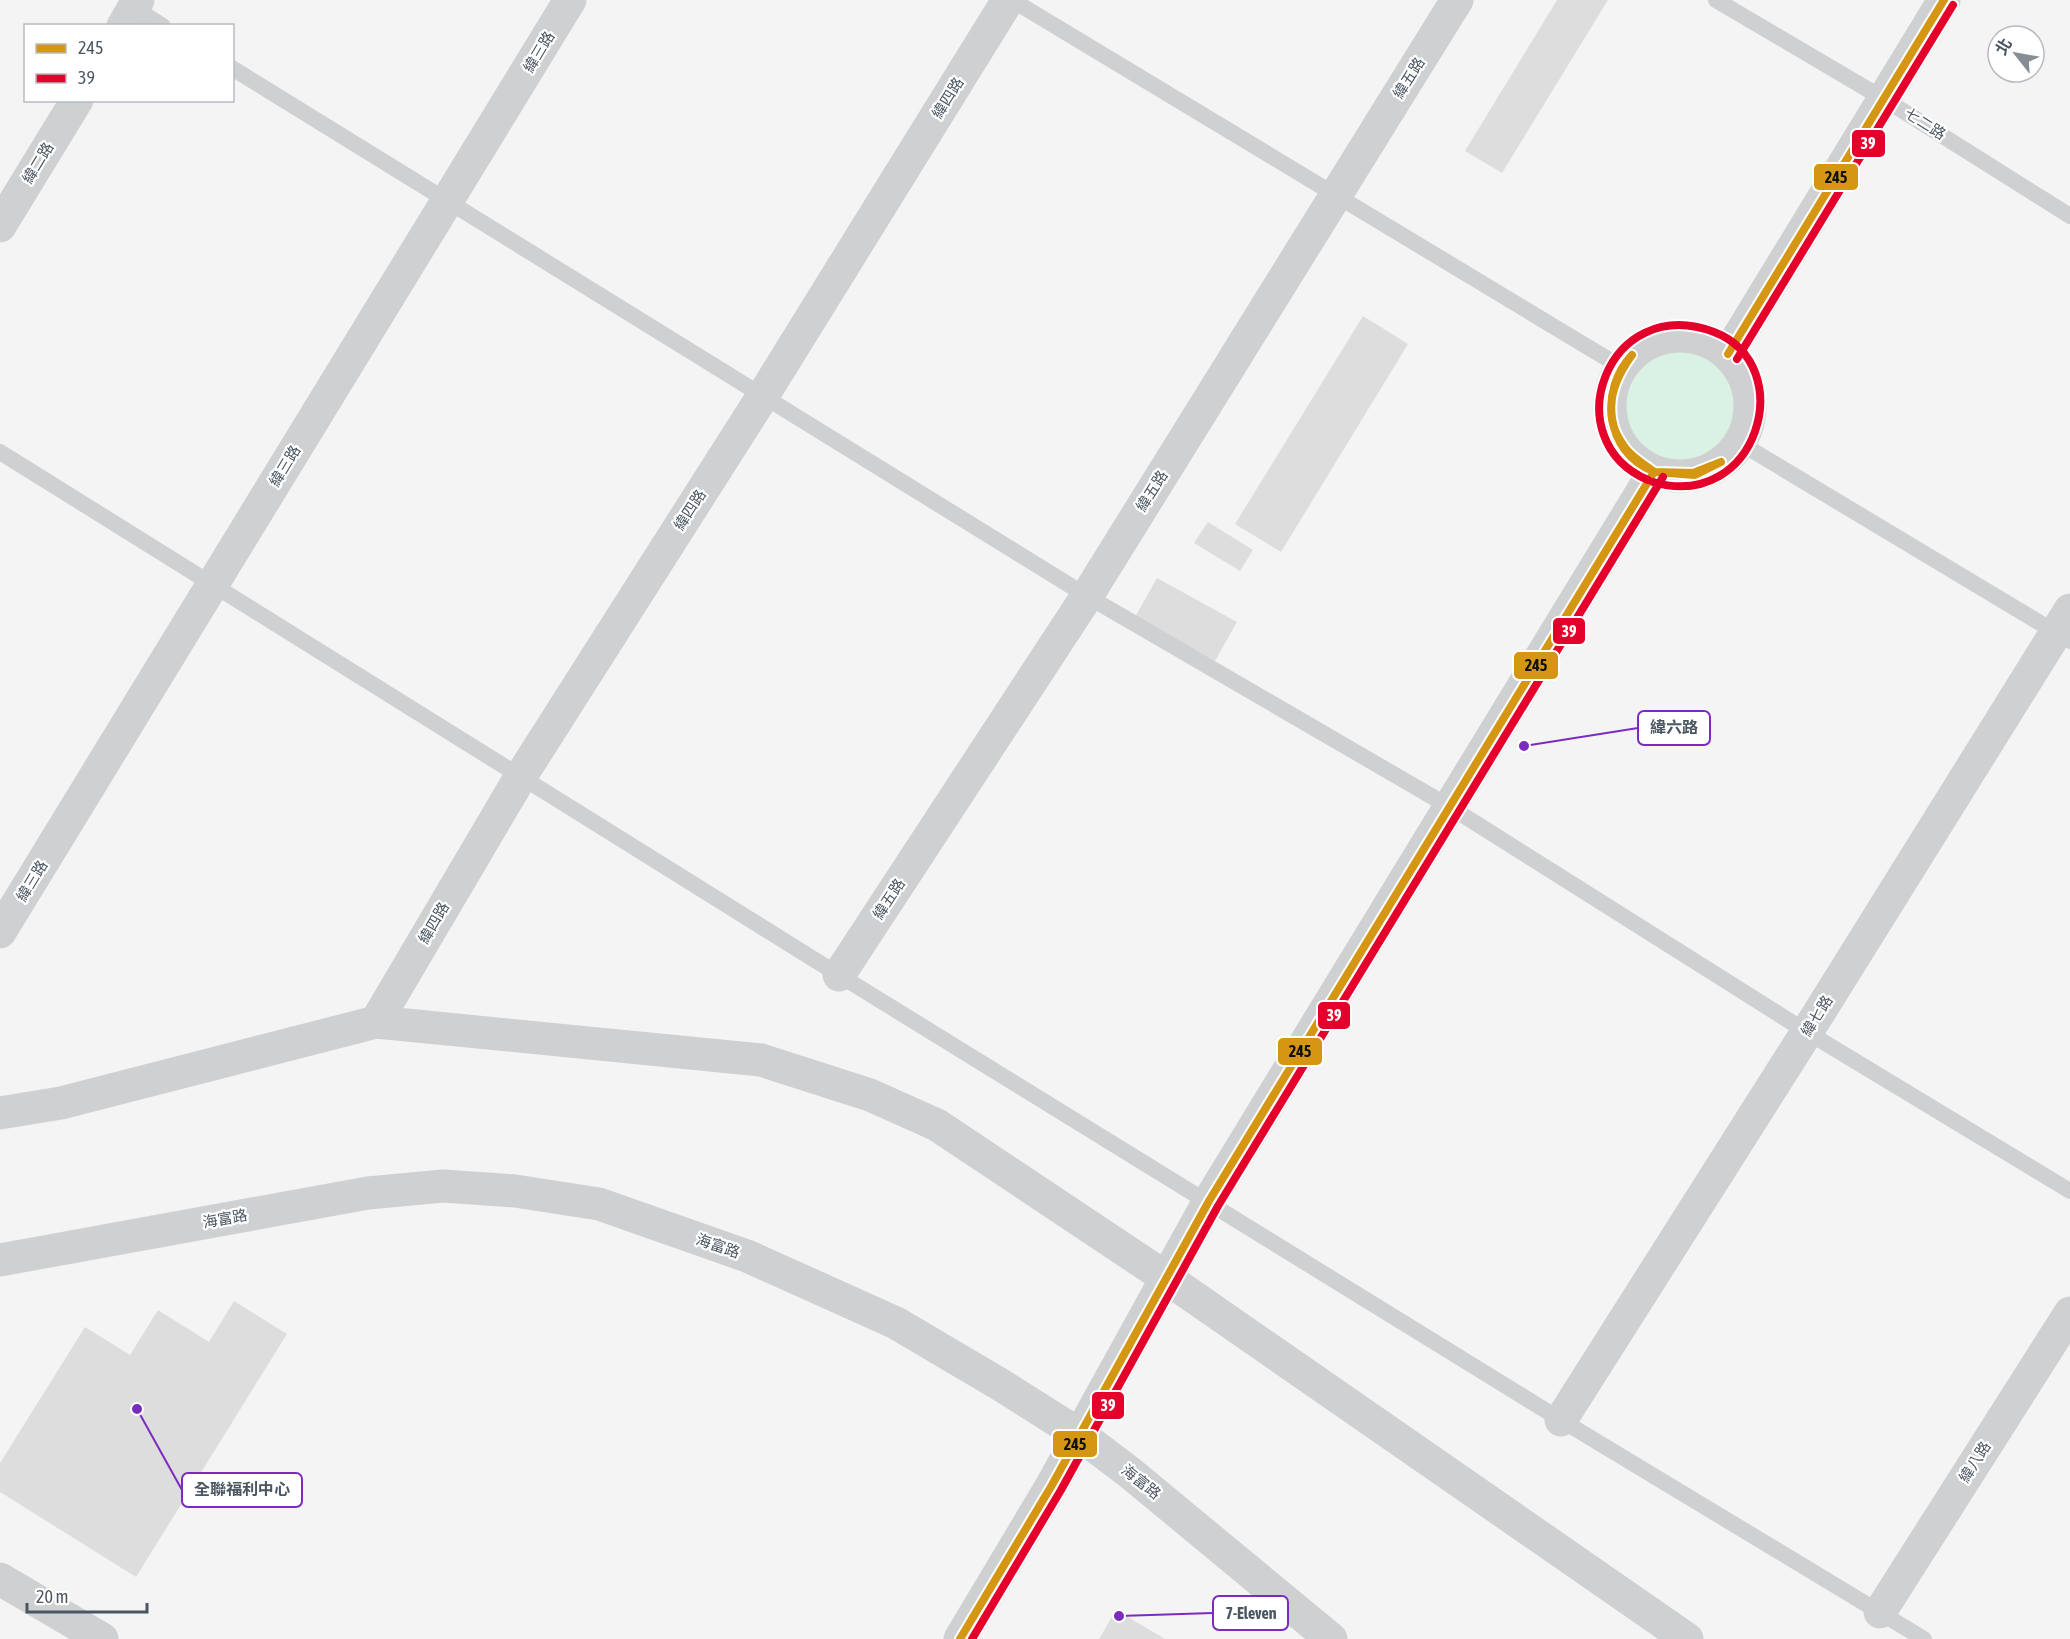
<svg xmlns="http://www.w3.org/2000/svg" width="2070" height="1639" font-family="'Asap Condensed','Noto Sans TC',sans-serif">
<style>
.green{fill:#d9f2e3}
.building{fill:#ddddde}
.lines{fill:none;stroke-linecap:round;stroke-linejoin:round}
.service{stroke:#ced0d2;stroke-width:16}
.minor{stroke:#ced0d2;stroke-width:33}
.bus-1-casing{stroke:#fff;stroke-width:12}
.bus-2-casing{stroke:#fff;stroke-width:12}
.bus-1{stroke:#d49613;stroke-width:8}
.bus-2{stroke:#e4002b;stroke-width:8}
.labels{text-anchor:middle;stroke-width:4.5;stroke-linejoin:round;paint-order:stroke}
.street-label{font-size:15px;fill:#4a5661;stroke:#fff}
.leader{fill:none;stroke:#7b2cbf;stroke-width:2}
.callout-dot{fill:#7b2cbf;stroke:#fff;stroke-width:2}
.callout{fill:#fff;stroke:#7b2cbf;stroke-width:2}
.callout-label{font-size:16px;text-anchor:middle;font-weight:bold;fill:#4a5661}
.line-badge{stroke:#fff;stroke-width:2}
.badge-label{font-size:16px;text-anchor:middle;font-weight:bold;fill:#fff}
.pale-badge-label{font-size:16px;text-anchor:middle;font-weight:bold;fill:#111}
</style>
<rect width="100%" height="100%" fill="#f4f4f4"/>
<path class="green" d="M1622 405a61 61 0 1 1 122 0a61 61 0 1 1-122 0Z"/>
<path class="building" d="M1557 0H1608L1502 173 1465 151Z
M1363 316 1408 344 1281 552 1235 524Z
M1208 522 1253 550 1240 571 1194 543Z
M1157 578 1237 622 1215 661 1135 617Z
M234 1301 287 1334 136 1577 0 1492V1463L85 1327 130 1355 158 1310 209 1342Z
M1116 1610 1165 1639H1099Z"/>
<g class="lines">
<path class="service" d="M1012 0 1621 367
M1716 0 1884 99 2070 216
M128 4 163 26
M232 68 1087 596 1450 807 1807 1032 2070 1191
M1740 443 2070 641
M0 452 839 975 1561 1420 1924 1639"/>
<path class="minor" d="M123 26 138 0
M0 226 77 100
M1610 406a70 70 0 1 1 140 0a70 70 0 1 1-140 0Z
M1728 354 1944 0
M0 932 570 0
M839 975 1087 596 1457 0
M376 1022 521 776 764 394 1008 0
M0 1113 61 1103 376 1022 761 1060 870 1095 937 1125 1165 1277 1687 1639
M0 1260 368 1193 443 1186 515 1191 599 1204 747 1256 896 1323 1001 1385 1080 1435 1129 1472 1331 1639
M1561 1420 1807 1032 2070 610
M0 1579 102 1639
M1880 1612 2070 1313
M960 1639 1052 1485 1209 1201 1654 472"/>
<defs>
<path id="bus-1" d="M1728 354 1944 0
M1632 355C1610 385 1601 419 1627 450 1634 458 1645 465 1653 471
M1632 355C1599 390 1605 452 1653 471
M1655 472 1693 473 1721 462
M1655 472 1695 475 1721 462
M960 1639 1052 1485 1209 1201 1654 472"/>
<path id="bus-2" d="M1737 359 1953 5
M1648 480C1554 440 1607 292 1714 332 1800 365 1758 513 1653 482
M972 1639 1061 1490 1218 1206 1663 477"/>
</defs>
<use href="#bus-1" class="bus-1-casing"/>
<use href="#bus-2" class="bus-2-casing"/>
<use href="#bus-1" class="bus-1"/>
<use href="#bus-2" class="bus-2"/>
</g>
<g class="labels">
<g class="street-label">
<text transform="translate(539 52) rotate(-59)" y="5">緯三路</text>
<text transform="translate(1409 78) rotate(-58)" y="5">緯五路</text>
<text transform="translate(948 98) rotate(-58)" y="5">緯四路</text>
<text transform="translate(1925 124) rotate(32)" y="5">七二路</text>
<text transform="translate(38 163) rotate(-59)" y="5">緯二路</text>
<text transform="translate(285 466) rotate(-59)" y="5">緯三路</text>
<text transform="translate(1152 491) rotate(-58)" y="5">緯五路</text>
<text transform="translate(690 510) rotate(-57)" y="5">緯四路</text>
<text transform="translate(32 881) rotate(-59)" y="5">緯三路</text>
<text transform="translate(889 899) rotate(-57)" y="5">緯五路</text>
<text transform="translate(434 923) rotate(-60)" y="5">緯四路</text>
<text transform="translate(1817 1016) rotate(-58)" y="5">緯七路</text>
<text transform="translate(225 1219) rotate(-10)" y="5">海富路</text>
<text transform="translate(718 1246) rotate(19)" y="5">海富路</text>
<text transform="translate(1975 1462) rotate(-58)" y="5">緯八路</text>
<text transform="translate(1141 1482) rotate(39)" y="5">海富路</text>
</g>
</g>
<path class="leader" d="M1524 746L1638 728M137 1409L182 1490M1119 1616L1213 1613"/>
<g class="callout-dot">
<circle cx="1524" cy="746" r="6"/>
<circle cx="137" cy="1409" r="6"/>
<circle cx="1119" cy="1616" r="6"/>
</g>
<g class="callout">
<rect x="1638" y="711" width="72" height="34" rx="6"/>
<rect x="182" y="1473" width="120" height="34" rx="6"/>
<rect x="1213" y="1596" width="75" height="34" rx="6"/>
</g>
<g class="callout-label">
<text x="1674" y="733">緯六路</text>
<text x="242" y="1495">全聯福利中心</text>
<text x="1251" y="1619">7-Eleven</text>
</g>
<g class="line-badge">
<rect x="1851" y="129" width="35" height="29" rx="6" fill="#e4002b"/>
<rect x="1813" y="163" width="46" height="28" rx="6" fill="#d49613"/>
<rect x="1552" y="617" width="34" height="28" rx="6" fill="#e4002b"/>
<rect x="1513" y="651" width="46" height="29" rx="6" fill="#d49613"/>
<rect x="1317" y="1001" width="34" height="29" rx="6" fill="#e4002b"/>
<rect x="1277" y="1037" width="46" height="29" rx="6" fill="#d49613"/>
<rect x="1091" y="1391" width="34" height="29" rx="6" fill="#e4002b"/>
<rect x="1052" y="1430" width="46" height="28" rx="6" fill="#d49613"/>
</g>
<g class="badge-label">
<text x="1868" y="149">39</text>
<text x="1569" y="637">39</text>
<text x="1334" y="1021">39</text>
<text x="1108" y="1411">39</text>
</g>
<g class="pale-badge-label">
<text x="1836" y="183">245</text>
<text x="1536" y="671">245</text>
<text x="1300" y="1057">245</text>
<text x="1075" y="1450">245</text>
</g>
<rect x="24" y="24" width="210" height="78" fill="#ffffff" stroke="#b7bbc0" stroke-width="1.5"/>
<rect x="36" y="44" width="30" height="9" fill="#d49613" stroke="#b7bbc0" stroke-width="1.5"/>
<text x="78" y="54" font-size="18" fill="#4a5661">245</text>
<rect x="36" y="74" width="30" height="9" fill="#e4002b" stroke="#b7bbc0" stroke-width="1.5"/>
<text x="78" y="84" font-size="18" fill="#4a5661">39</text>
<g transform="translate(2016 54) rotate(301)"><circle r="28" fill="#ffffff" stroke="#b7bbc0" stroke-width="1.5"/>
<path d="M0-4.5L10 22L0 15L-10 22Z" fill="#868d94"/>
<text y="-9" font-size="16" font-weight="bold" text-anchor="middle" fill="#4a5661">北</text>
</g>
<path d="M27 1603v9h120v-9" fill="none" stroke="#4a5661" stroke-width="3"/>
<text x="36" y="1603" font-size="18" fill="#4a5661" stroke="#ffffff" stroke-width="4.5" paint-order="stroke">20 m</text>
</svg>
